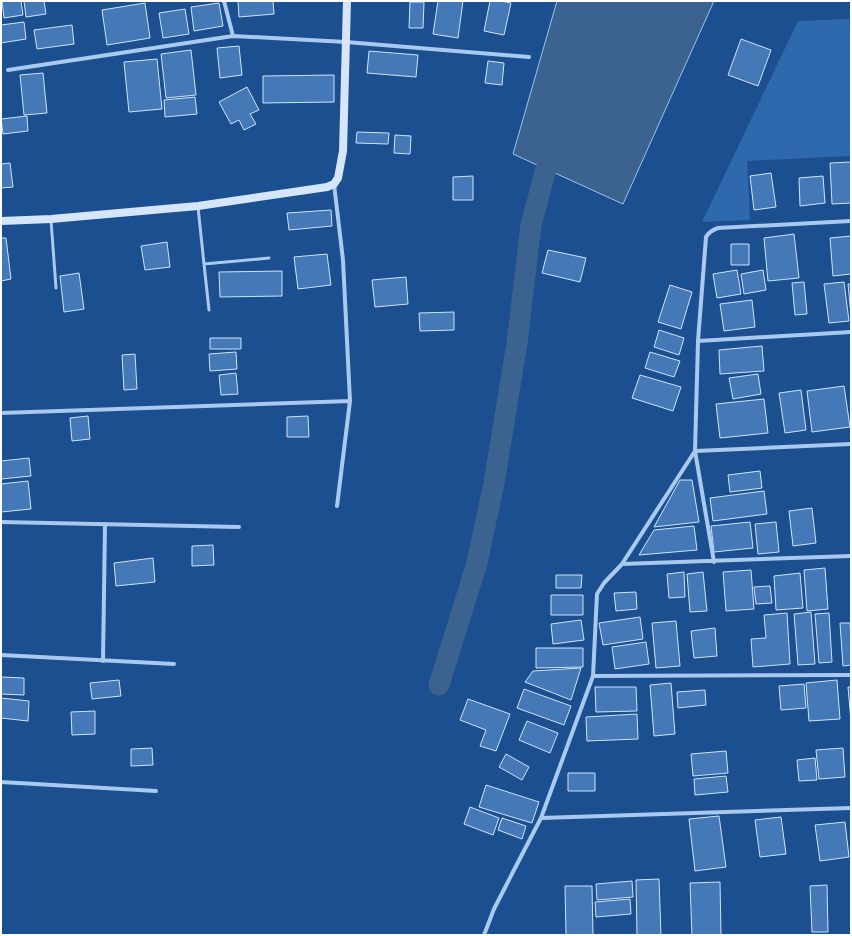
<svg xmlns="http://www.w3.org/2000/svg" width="852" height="936" font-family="Cabin,sans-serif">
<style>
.green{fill:#2e69ad}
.water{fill:#3c6290;stroke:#9cc4f0}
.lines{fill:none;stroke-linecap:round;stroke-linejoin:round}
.canal{stroke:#3c6290;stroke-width:21}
.building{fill:#4478b7;stroke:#cfe3fa}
.lane{stroke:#a9c9ee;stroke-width:3}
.street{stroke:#a9c9ee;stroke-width:4}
.secondary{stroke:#d6e6fa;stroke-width:8}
</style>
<rect width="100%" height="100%" fill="#1b4f8f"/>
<path class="green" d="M849 19 851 54V156L747 161 750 220 702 222 798 21Z"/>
<path class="water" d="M557 1H714L623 204 513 154Z"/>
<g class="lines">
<path class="canal" d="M439 685 477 563 494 483 517 343 531 225 546 169"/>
</g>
<path class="building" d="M2 1H21L23 15 4 18Z
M24 1H44L46 14 26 17Z
M238 1H273L274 14 239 17Z
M438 1H463L458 38 433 34Z
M490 1H500L511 3 504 35 484 31Z
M410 2H424L423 28H409Z
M145 3 150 38 107 45 102 10Z
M219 3 223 26 194 31 191 7Z
M185 9 189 34 163 38 159 13Z
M24 22 26 39 1 43V25Z
M72 25 74 44 37 49 34 30Z
M741 39 771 50 758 86 728 75Z
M239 46 242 75 220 78 217 48Z
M191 50 196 95 166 98 161 54Z
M369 51 418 55 416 77 367 73Z
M157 59 162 109 129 112 124 62Z
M488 61 504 63 502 85 485 83Z
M43 73 47 113 24 115 20 75Z
M334 75V102L263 103V76Z
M247 87 259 110 250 114 256 124 244 130 239 120 231 124 219 102Z
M195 97 197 114 165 117 164 100Z
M27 116 28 131 3 134 1 119Z
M357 132 389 133 388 144 356 143Z
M395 135 411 136 410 154 394 153Z
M851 162V203L832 204 830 163Z
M10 163 13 187 1 188V164Z
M771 173 776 207 754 210 750 176Z
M473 176V200H453V177Z
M823 176 825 203 800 206 799 178Z
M331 210 332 226 289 230 287 213Z
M794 234 799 278 768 281 764 238Z
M851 236V274L833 276 830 238Z
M1 238H6L11 279 1 281Z
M167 242 170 267 145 270 141 246Z
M731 244H749V265H731Z
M548 250 586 258 580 282 542 273Z
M327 254 331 285 298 289 294 257Z
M737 270 741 294 717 298 713 274Z
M763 270 766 290 744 294 741 274Z
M282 271V296L220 297 219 272Z
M79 273 84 309 64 312 60 276Z
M406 277 408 304 375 307 372 280Z
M804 282 807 314 795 315 792 283Z
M844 282 849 321 829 323 824 284Z
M848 284H851V316Z
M670 285 692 292 681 329 658 322Z
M752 300 755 327 724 331 720 304Z
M454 312V330L420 331 419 313Z
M659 330 684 338 679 355 654 347Z
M210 338H241V349H210Z
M762 346 764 371 720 374 719 350Z
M236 352 237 369 210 371 209 354Z
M650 352 680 361 674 377 645 368Z
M135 354 137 389 124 390 122 355Z
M236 373 238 394 221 395 219 375Z
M758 374 761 394 733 399 729 378Z
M640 375 681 387 673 411 632 398Z
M844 386 850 427 812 432 807 391Z
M801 390 806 430 785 433 779 393Z
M764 399 768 433 720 438 716 404Z
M88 416 90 439 72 441 70 418Z
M308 416 309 437H287V417Z
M29 458 31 476 1 479V461Z
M760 471 762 488 730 492 728 475Z
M680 480H692L699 522 654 527Z
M28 481 31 509 1 512V484Z
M764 491 767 514 713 521 710 498Z
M812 508 816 543 793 546 789 511Z
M750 522 753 548 714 552 711 526Z
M776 522 779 552 758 554 755 524Z
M694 526 697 550 639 555 654 530Z
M213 545 214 565 192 566V546Z
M153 558 155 582 116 586 114 563Z
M825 568 828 609 807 611 804 570Z
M751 570 754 609 726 611 723 572Z
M684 572 685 597 669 598 667 574Z
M703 572 707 611 690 612 687 574Z
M800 573 803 608 776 610 774 576Z
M556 575H582L581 588H556Z
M770 586 772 603 756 604 754 587Z
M636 592 637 609 616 611 614 593Z
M551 595H583V615H551Z
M811 612 815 664 798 665 794 614Z
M787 613 790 664 753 667 751 639 766 638 764 615Z
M829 613 832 662 819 663 815 614Z
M640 617 643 639 603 645 599 623Z
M581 620 584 640 553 644 551 624Z
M676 621 680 666 656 668 652 623Z
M840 623H850L851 638V665L843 666Z
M715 628 717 656 694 658 691 631Z
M646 642 649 664 615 669 612 647Z
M536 648H583V667L536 668Z
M581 668 571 700 525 682 533 671Z
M1 677 24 678V695L1 694Z
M119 680 121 696 92 699 90 683Z
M837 680 840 719 809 721 806 683Z
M671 683 675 734 654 736 650 685Z
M804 684 806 708 781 710 779 686Z
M595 687H636L637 711 596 712Z
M848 687H851V721Z
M524 689 571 706 564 725 517 708Z
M705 690 706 705 678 708 677 692Z
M1 698 29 701 28 721 1 718Z
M468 699 510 714 496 751 480 746 486 730 460 720Z
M95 711V734L72 735 71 712Z
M637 714 638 739 587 741 586 717Z
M527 721 558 733 550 753 519 740Z
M152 748 153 765 131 766V749Z
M843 748 845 777 819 779 816 750Z
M726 751 728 773 693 776 691 754Z
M506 754 529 767 522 780 499 767Z
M815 758 817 780 799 781 797 760Z
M568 773H595V791H568Z
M726 776 728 792 695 795 694 779Z
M486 785 539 802 532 823 479 807Z
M470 807 499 818 493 835 464 824Z
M719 816 726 867 695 871 689 819Z
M781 817 786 854 760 857 755 820Z
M502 818 526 826 522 839 498 830Z
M845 822 849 857 820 861 815 825Z
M659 879 661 935H637L636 880Z
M632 881 633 897 597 900 596 884Z
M720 882 721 935H692L690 883Z
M827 885 828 932H812L810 886Z
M565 886H592L593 935H566Z
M630 899 631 914 596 917 595 902Z"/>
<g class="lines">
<path class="lane" d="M198 207 204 264 269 258
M51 220 56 288
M204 264 209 310"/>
<path class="street" d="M224 1 233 36
M8 70 233 36 346 42 529 57
M334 184 343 260 350 401 337 506
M698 341 851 332
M1 413 350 401
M1 522 239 527
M714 562 695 451 851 444
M622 564 851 556
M1 655 174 664
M103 661 105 524
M593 676 851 675
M1 782 156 791
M541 818 851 808
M484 935 494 909 514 870 541 818 593 676 597 594 604 583 622 564 695 451 698 341 706 237C709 232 712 230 718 228L851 221"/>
<path class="secondary" d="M1 221 51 219 198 206 327 187 334 184 338 178 343 151 347 1"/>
</g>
<rect width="852" height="936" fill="none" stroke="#ffffff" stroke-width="4"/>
</svg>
